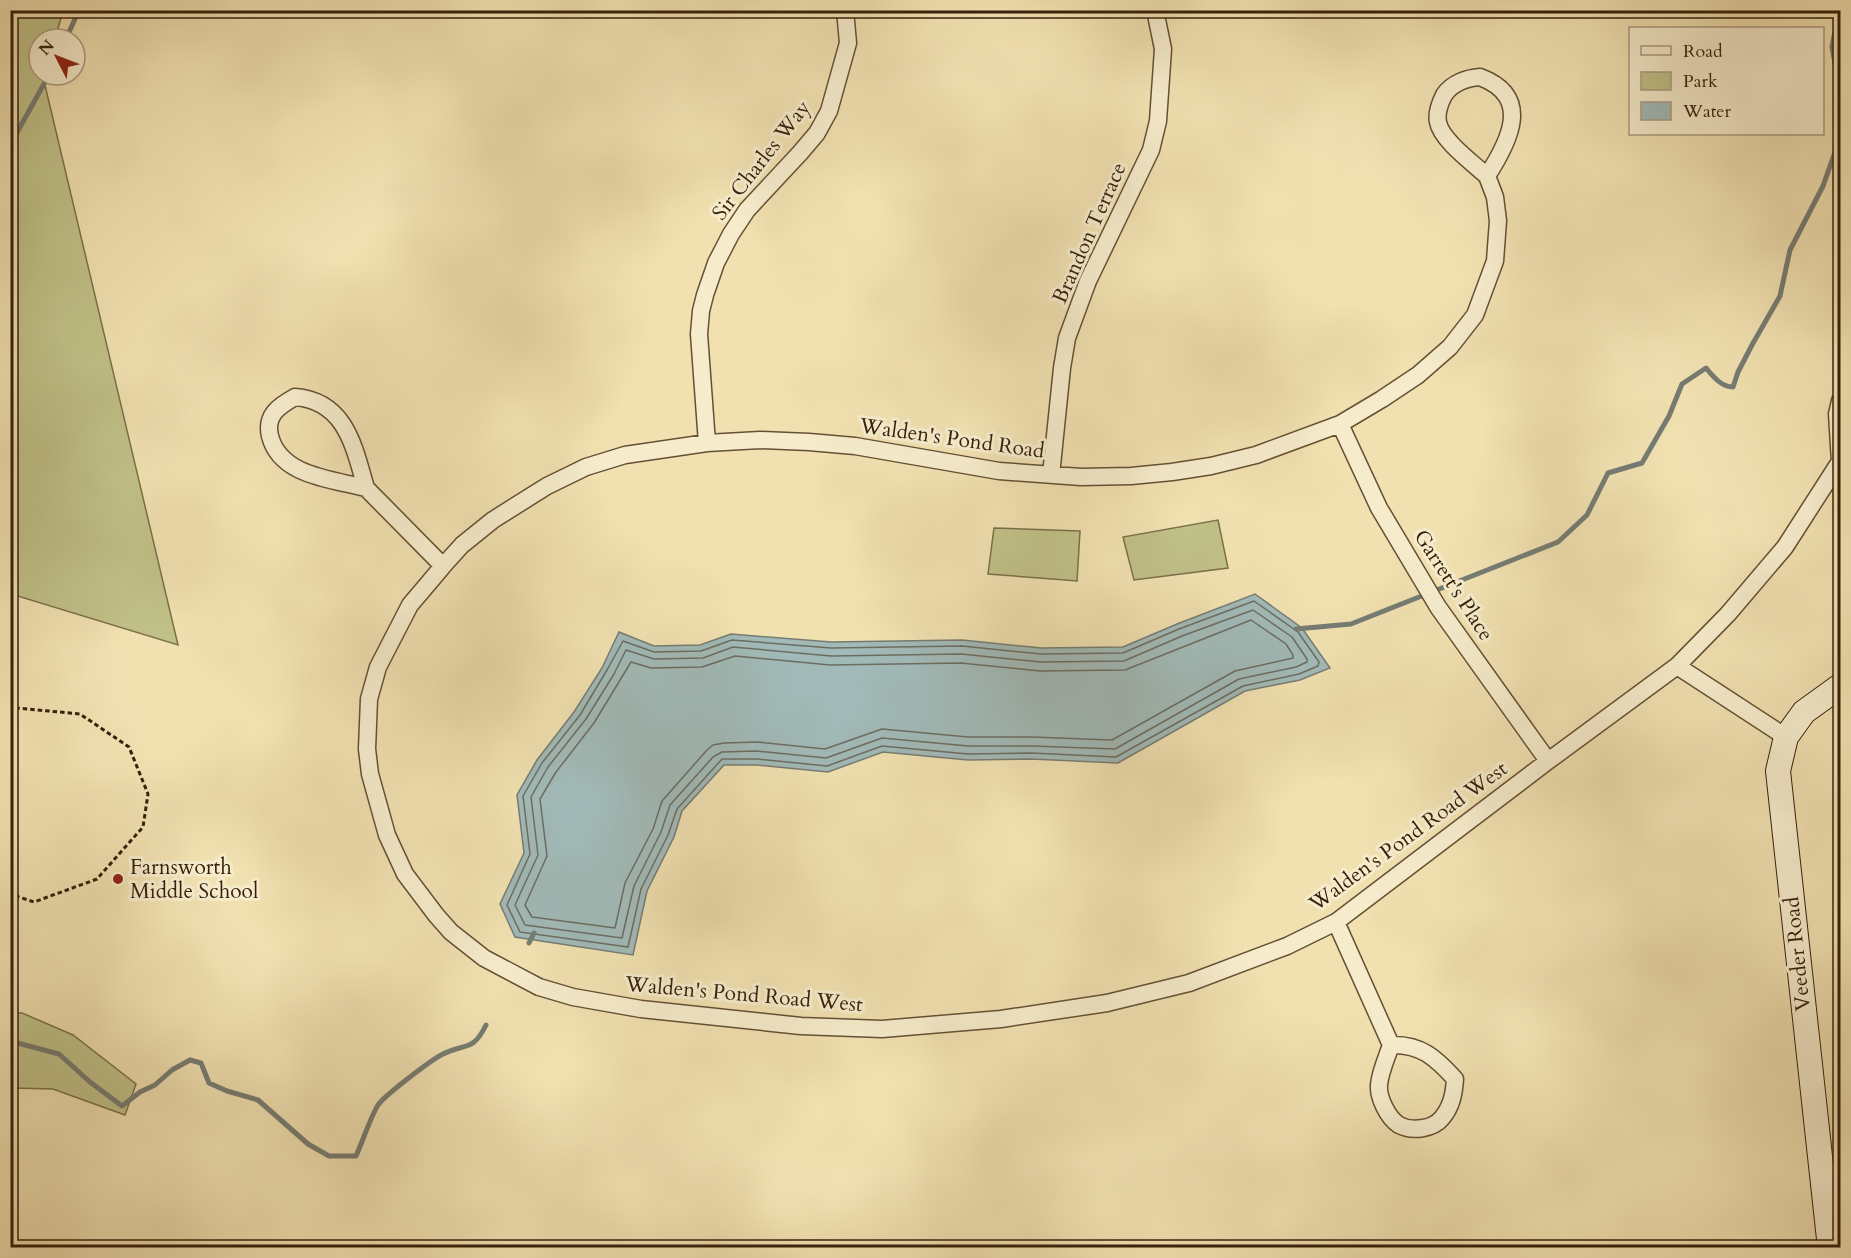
<svg xmlns="http://www.w3.org/2000/svg" width="1851" height="1258" font-family="Cardo,serif">
<style>
.green{fill:#c0c188;stroke:#7b704a;stroke-width:1.5}
.water{fill:#a1bab8;stroke:#767c73;stroke-width:1.5}
.lines{fill:none;stroke-linecap:round;stroke-linejoin:round}
.shore{stroke:#6c6d62;stroke-width:1.5}
.stream{stroke:#767c73;stroke-width:5}
.street-casing{stroke:#655034;stroke-width:19}
.secondary-casing{stroke:#36200b;stroke-width:26}
.path{stroke:#36200b;stroke-width:3;stroke-dasharray:4.5 3;stroke-linecap:butt}
.street{stroke:#f6eccc;stroke-width:16}
.secondary{stroke:#f6eccc;stroke-width:24}
.poi-dot{fill:#8f2418;stroke:#f6eccc;stroke-width:2}
.labels{text-anchor:middle;stroke-width:6;stroke-linejoin:round;paint-order:stroke}
.street-label{font-size:21px;fill:#36200b;stroke:#f6eccc}
.poi-label{font-size:21px;fill:#36200b;stroke:#f6eccc;text-anchor:start}
</style>
<rect width="100%" height="100%" fill="#f1e1b1"/>
<filter id="stains"><feTurbulence type="fractalNoise" baseFrequency=".00333" numOctaves="4"/><feColorMatrix values="0 0 0 0 .2 0 0 0 0 .09 0 0 0 0 .02 0 0 0 .5 -.17"/></filter>
<radialGradient id="worn" r=".72"><stop offset=".6" stop-color="#630" stop-opacity="0"/><stop offset="1" stop-color="#630" stop-opacity=".3"/></radialGradient>
<path class="green" d="M10 11H63L55 39H39V75H46L44 81 178 645 11 594Z
M1218 520 1228 568 1134 580 1123 537Z
M994 528 1080 531 1077 581 988 574Z
M11 1013H22L73 1035 136 1084 125 1115 53 1089 11 1088Z"/>
<path class="water" d="M1255 594 1302 628 1330 668 1300 680 1245 691 1118 763 1031 759 968 760 883 752 828 772 757 765H724L682 811 674 837 647 891 633 955 515 937 500 904 524 853 517 795 537 760 574 712 602 668 619 632 654 646 700 645 731 634 831 642 962 640 1041 648 1123 647 1177 624Z"/>
<g class="lines">
<path class="shore" d="M1254 601 1298 632 1319 662 1318 666 1299 674 1243 686 1116 757 1031 753 968 754 882 746 827 766 757 759H722L677 809 668 835 641 889 628 947 520 932 507 905 530 854 523 796 542 763 580 715 607 670 623 641 654 652 701 651 732 640 831 648 962 646 1041 654 1123 653 1179 629Z
M1253 610 1292 637 1307 659V662L1296 667 1239 679 1115 749 1032 746H968L882 738 826 758 756 751 722 752 713 757 670 805 661 832 634 886 622 938 525 925 515 905 538 855 531 797 548 767 586 719 614 674 626 650 654 659 703 658 733 647 831 656 961 654 1041 662 1124 661 1182 636Z
M1251 620 1286 644 1293 655V658L1235 671 1112 740 1032 737H968L882 729 825 749 758 742 724 743 713 745 707 750 662 801 653 829 625 883 615 928 532 917 525 905 547 856 540 799 556 772 594 723 631 662 651 668 702 667 735 656 830 665 961 663 1040 671 1125 670Z"/>
<path class="stream" d="M66 39 79 10
M10 145 49 75
M1296 629 1351 624 1558 542 1587 515 1608 473 1642 463 1669 416 1682 384 1706 368C1713 376 1721 387 1733 387L1738 372 1752 345 1780 296 1790 250 1823 186 1835 152 1840 115 1837 74 1832 47 1839 10
M529 943 534 933
M10 1041 59 1054 90 1082 122 1106 140 1092 155 1085 172 1070 190 1060 201 1063 209 1083 227 1091 258 1100 308 1144 329 1156H356C362 1143 371 1116 378 1105 385 1095 431 1060 443 1054 465 1043 473 1052 486 1025"/>
<defs>
<path id="street" d="M1480 77C1533 97 1509 142 1487 176 1474 164 1441 140 1438 122 1436 113 1440 103 1444 95 1452 83 1467 78 1480 77Z
M1487 176 1495 197 1498 221 1495 261 1475 315 1450 347 1418 375 1382 399 1340 424 1256 455 1211 466 1172 472 1131 476 1081 477 999 471 855 446 809 442 760 440 707 443 625 455 586 467 547 486 493 520 462 545 443 566 410 605 378 667 369 699 367 749 370 774 387 835 405 874 436 915 451 932 484 958 539 987 573 997 641 1009 801 1026 882 1029 1001 1019 1107 1003 1189 983 1287 946 1336 922 1548 761 1677 666 1728 614 1785 547 1839 463
M295 397C346 401 354 447 366 488 331 479 280 476 270 436 265 415 279 406 295 397Z
M1840 401 1837 414 1840 462
M1340 424 1379 508 1438 607 1548 761
M707 443 699 334 701 311 705 295 716 263 731 234 747 210 800 153 817 133 829 111 848 43 845 10
M1051 475 1062 368 1067 338 1088 281 1151 150 1158 121 1163 49 1155 10
M366 488 443 566
M1677 666 1786 737
M1336 922 1391 1045C1387 1057 1380 1072 1379 1085 1378 1098 1388 1118 1399 1125 1412 1132 1433 1129 1442 1118 1452 1106 1454 1093 1455 1079 1436 1058 1421 1044 1391 1045"/>
<path id="secondary" d="M1830 1248 1778 771 1786 737 1804 712 1840 686"/>
</defs>
<use href="#street" class="street-casing"/>
<use href="#secondary" class="secondary-casing"/>
<path class="path" d="M10 35 19 10
M10 702 17 708 80 714 129 747 148 794 143 827 97 879 34 902 10 894"/>
<use href="#street" class="street"/>
<use href="#secondary" class="secondary"/>
</g>
<circle class="poi-dot" cx="118" cy="879" r="6"/>
<g class="labels">
<g class="street-label">
<text transform="translate(761 160) rotate(-52)" y="7">Sir Charles Way</text>
<text transform="translate(1089 233) rotate(-66)" y="7">Brandon Terrace</text>
<text transform="translate(952 438) rotate(8)" y="7">Walden's Pond Road</text>
<text transform="translate(1454 585) rotate(57)" y="7">Garrett's Place</text>
<text transform="translate(1408 836) rotate(-36)" y="7">Walden's Pond Road West</text>
<text transform="translate(1797 954) rotate(-96)" y="7">Veeder Road</text>
<text transform="translate(744 994) rotate(5)" y="7">Walden's Pond Road West</text>
</g>
<g class="poi-label">
<text x="130" y="874">Farnsworth<tspan x="130" dy="24">Middle School</tspan></text>
</g>
</g>
<rect width="1851" height="1258" fill="none" stroke="#f1e1b1" stroke-width="36"/>
<rect x="12" y="12" width="1827" height="1234" fill="none" stroke="#36200b" stroke-width="3"/>
<rect x="18" y="18" width="1815" height="1222" fill="none" stroke="#36200b" stroke-width="1.5"/>
<rect x="1629" y="27" width="195" height="108" fill="#f6eccc" stroke="#a99a7f" stroke-width="1.5"/>
<rect x="1641" y="46" width="30" height="9" fill="#f6eccc" stroke="#a99a7f" stroke-width="1.5"/>
<text x="1683" y="57" font-size="18" fill="#36200b">Road</text>
<rect x="1641" y="72" width="30" height="18" fill="#c0c188" stroke="#a99a7f" stroke-width="1.5"/>
<text x="1683" y="87" font-size="18" fill="#36200b">Park</text>
<rect x="1641" y="102" width="30" height="18" fill="#a1bab8" stroke="#a99a7f" stroke-width="1.5"/>
<text x="1683" y="117" font-size="18" fill="#36200b">Water</text>
<g transform="translate(57 57) rotate(312)"><circle r="28" fill="#f6eccc" stroke="#a99a7f" stroke-width="1.5"/>
<path d="M0-4.5L10 22L0 15L-10 22Z" fill="#8f2418"/>
<text y="-9" font-size="16" font-weight="bold" text-anchor="middle" fill="#36200b">N</text>
</g>
<rect width="100%" height="100%" filter="url(#stains)"/>
<rect width="100%" height="100%" fill="url(#worn)"/>
</svg>
